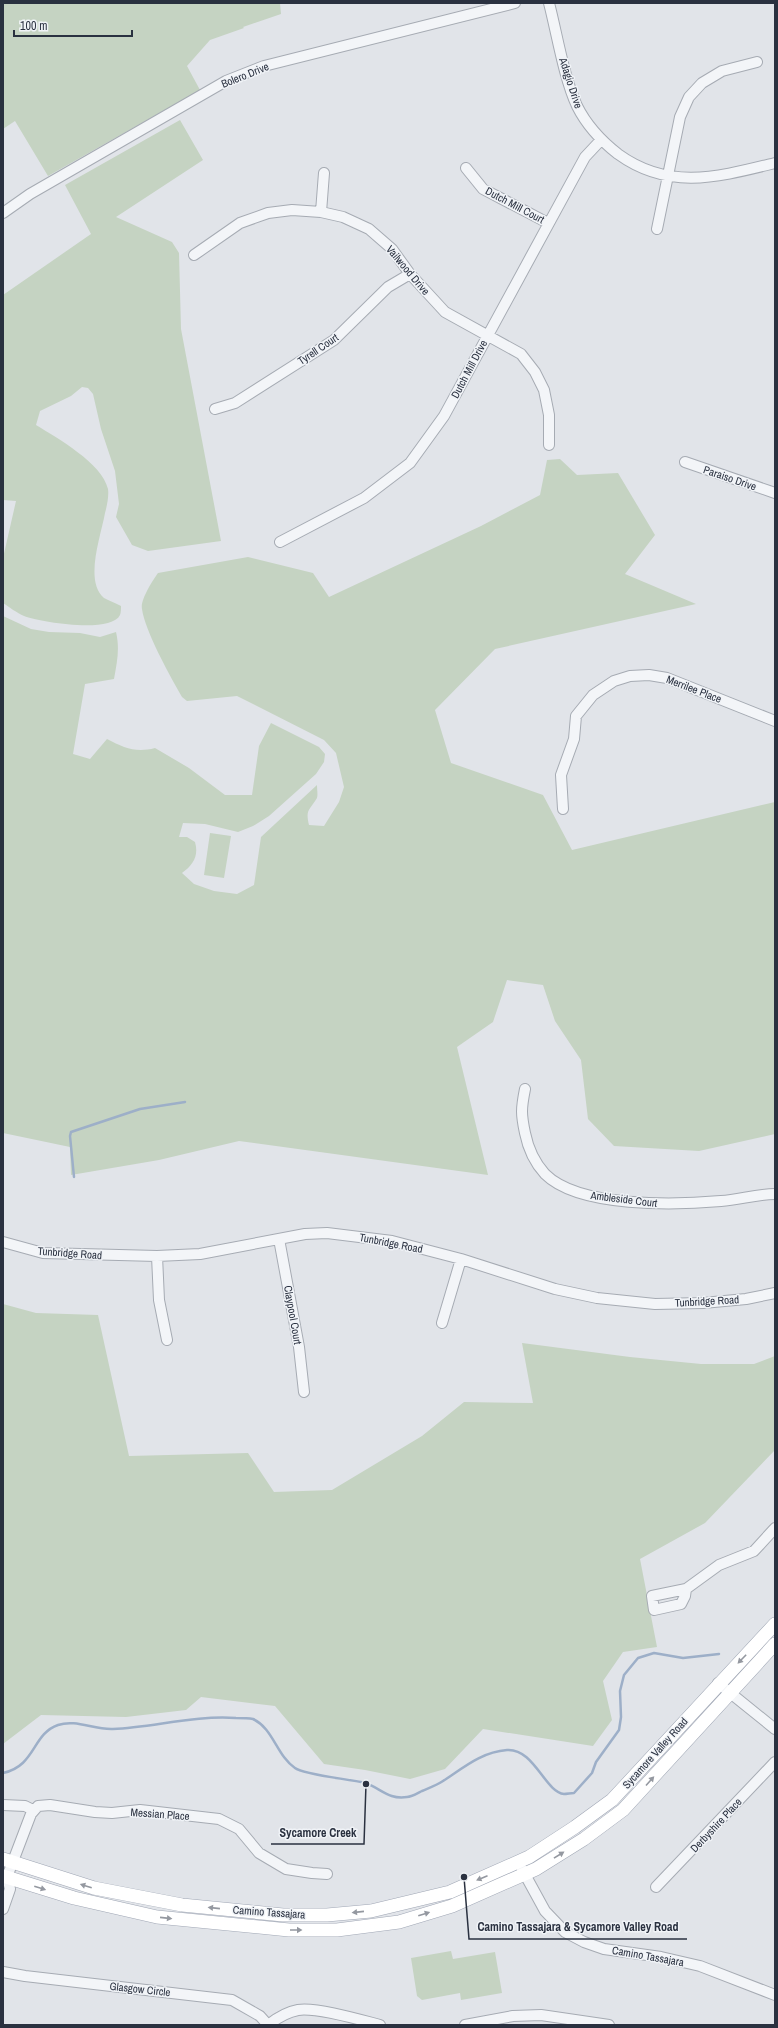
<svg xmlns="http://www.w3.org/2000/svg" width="778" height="2028" font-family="'Archivo Narrow',sans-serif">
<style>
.green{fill:#c5d3c2}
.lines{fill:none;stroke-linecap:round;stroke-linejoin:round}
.stream{stroke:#9dafc8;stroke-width:2.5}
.minor-casing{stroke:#a6abb3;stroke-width:12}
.major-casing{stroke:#a0a7b5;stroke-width:14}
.minor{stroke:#f3f5f8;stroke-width:10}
.major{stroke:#fff;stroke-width:13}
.oneway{fill:#9498a0}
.labels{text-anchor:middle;stroke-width:3;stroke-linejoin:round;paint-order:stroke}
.street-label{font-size:11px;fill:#2a3140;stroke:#f0f3f7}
.leader{fill:none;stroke:#2a3140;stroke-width:1.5}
.callout-dot{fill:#2a3140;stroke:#f0f3f7;stroke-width:1.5}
.callout-label{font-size:12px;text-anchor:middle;font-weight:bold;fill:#2a3140;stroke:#f0f3f7;stroke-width:3;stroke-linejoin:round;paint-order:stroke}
</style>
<rect width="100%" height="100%" fill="#e1e4e9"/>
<path class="green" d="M3 3H280L281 14 243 27 244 28 210 40 187 66 200 90 48 176 15 121 3 129Z
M180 120 203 160 116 217 172 242 179 253 181 329 221 541 148 551 132 545 116 517 119 504 115 471 101 429 93 394 88 388 82 387 71 396 40 411 36 425C57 438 102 463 108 489 109 496 107 506 105 513 101 536 84 581 104 598 109 601 116 603 121 606 121 608 121 613 120 615 111 634 40 622 24 616 17 613 9 607 3 603V558L16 501 3 500V295L91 234 65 185Z
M560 459 577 475 618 473 655 535 625 574 696 604 495 649 435 710 451 763 543 795 572 850 775 802V1134L699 1151 614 1146 588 1119 581 1060 555 1021 543 985 507 980 493 1022 457 1047 488 1175 239 1141 159 1160 71 1175 70 1147 3 1133V616L31 629 49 632 80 633 100 637 116 632C120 649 117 662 114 679L85 684 73 754 90 759 107 739C124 748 136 753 155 748L189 768 225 795H252L259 746 271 723 319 747 325 754 324 762 316 774 269 816 253 826 238 832 205 824 183 823 179 837H187L195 842C199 856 193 865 182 873L194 884 214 891 237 894 254 885 261 837 317 785C317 789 318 795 317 798 310 810 305 809 309 825L324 826 339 802 344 787 336 753 324 740 237 696 187 701 182 697C170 676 145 631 142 609 140 600 153 580 158 573L248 557 313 573 329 597 481 526 540 495 547 460Z
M210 833 231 836 224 878 204 875Z
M3 1304 36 1313 98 1315 129 1456 248 1453 274 1492 332 1490 422 1436 464 1402 533 1403 522 1343 630 1357 701 1364H754L775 1356V1450L705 1523 640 1559 657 1647 623 1652 603 1681 612 1720 593 1746 483 1729 445 1769 410 1779 365 1770 324 1764 275 1706 201 1697 186 1710 126 1717 41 1715 3 1744Z
M451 1951 453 1959 495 1952 502 1993 461 2000 460 1993 422 2000 417 1996 411 1958Z"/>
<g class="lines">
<path class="stream" d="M74 1177 70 1136 71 1132 140 1109 185 1102
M3 1773C36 1766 32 1734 58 1725 76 1719 94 1730 113 1729 154 1727 195 1715 236 1718 241 1718 248 1718 253 1719 273 1728 277 1756 295 1768 304 1775 350 1779 365 1783 381 1788 388 1800 407 1797 412 1797 418 1793 422 1791 429 1788 437 1785 443 1781 463 1768 481 1752 507 1750 534 1748 545 1792 564 1794 567 1794 571 1793 574 1793L592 1773 596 1762 619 1730 621 1717 620 1691 624 1675 638 1658 654 1653 683 1658 719 1654"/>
<defs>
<path id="minor" d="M549 3C557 34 564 78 577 106 587 126 600 140 618 154 669 191 718 177 775 163
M466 168 483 189 548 223
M321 212 324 173
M3 213 30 194 226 81 264 66 515 3
M657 229 680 117 689 97 702 83 722 71 757 62
M194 255 240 223 268 213 292 210 321 212 343 217 369 229 392 249 410 274 445 312 521 354 535 372 544 390 549 415V445
M215 409 235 403 334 340 388 287 410 274
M685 462 775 493
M280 542 364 498 410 463 444 416 585 157 600 141
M563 809 561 775 574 739 576 716 593 695 614 681 630 676 649 675 667 678 775 721
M525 1089C521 1109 521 1114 525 1133 528 1148 535 1163 545 1174 579 1208 676 1205 721 1201 739 1200 756 1194 775 1194
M279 1239 299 1347 304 1392
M3 1242 43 1253 157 1256 200 1254 305 1234 327 1233 392 1241 461 1259 555 1289 597 1298 655 1304 703 1303 746 1299 775 1293
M157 1256 159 1300 167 1340
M442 1323 461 1259
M686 1589 685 1596 681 1604 654 1610 652 1596 686 1589 719 1565 754 1551 775 1528
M718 1683 775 1729
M3 1805 25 1806 33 1810
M522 1869 545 1911 565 1932 584 1942 604 1949 661 1957 700 1966 775 1995
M3 1880 7 1877 31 1814 38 1806 50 1805 95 1812 112 1813 140 1810 219 1819 239 1829 259 1853 286 1869 312 1873 327 1874
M656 1887 775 1762
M3 1909 10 1889 7 1877
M3 1972 25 1976 232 2000 260 2016 268 2025
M268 2025C277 2018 287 2012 298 2010 317 2007 361 2020 380 2025
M465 2025 513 2016 541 2015 609 2025"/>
<path id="major" d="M3 1859 94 1888 182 1905 283 1915H327L371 1911 450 1892 529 1857 575 1827 612 1800 775 1624
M3 1876 74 1898 157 1917 289 1930H337L399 1922 452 1906 536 1869 584 1839 623 1810 775 1644"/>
</defs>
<use href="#minor" class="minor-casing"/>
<use href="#major" class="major-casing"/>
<use href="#minor" class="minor"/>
<use href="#major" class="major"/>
</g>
<defs><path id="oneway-solid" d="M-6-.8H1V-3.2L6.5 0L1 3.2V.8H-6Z"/></defs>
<g class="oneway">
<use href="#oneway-solid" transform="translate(742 1659) rotate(134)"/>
<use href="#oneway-solid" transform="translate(650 1781) rotate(-48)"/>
<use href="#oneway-solid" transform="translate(559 1855) rotate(-32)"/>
<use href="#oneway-solid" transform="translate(482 1878) rotate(157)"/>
<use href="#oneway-solid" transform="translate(86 1886) rotate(-163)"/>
<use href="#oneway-solid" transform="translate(40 1888) rotate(17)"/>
<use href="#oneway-solid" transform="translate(214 1908) rotate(-174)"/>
<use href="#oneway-solid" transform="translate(358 1912) rotate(174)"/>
<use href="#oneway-solid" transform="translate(424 1914) rotate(-17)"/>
<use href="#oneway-solid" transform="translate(166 1918) rotate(6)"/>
<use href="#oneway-solid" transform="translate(296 1930)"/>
</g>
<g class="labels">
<g class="street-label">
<text transform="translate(245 75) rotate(-22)" y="4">Bolero Drive</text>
<text transform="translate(571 83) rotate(72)" y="4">Adagio Drive</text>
<text transform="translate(515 205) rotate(28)" y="4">Dutch Mill Court</text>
<text transform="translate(408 270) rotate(50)" y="4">Vailwood Drive</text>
<text transform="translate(318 349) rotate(-34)" y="4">Tyrell Court</text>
<text transform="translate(469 369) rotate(-62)" y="4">Dutch Mill Drive</text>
<text transform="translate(730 478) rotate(19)" y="4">Paraiso Drive</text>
<text transform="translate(694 689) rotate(21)" y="4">Merrilee Place</text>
<text transform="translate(624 1199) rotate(7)" y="4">Ambleside Court</text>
<text transform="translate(391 1243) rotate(11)" y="4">Tunbridge Road</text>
<text transform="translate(70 1253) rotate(4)" y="4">Tunbridge Road</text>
<text transform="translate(707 1301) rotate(-3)" y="4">Tunbridge Road</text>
<text transform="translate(293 1315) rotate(80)" y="4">Claypool Court</text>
<text transform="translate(655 1753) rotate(-48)" y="4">Sycamore Valley Road</text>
<text transform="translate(160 1814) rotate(4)" y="4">Messian Place</text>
<text transform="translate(716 1825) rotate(-47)" y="4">Derbyshire Place</text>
<text transform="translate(269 1912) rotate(4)" y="4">Camino Tassajara</text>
<text transform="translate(648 1956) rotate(10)" y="4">Camino Tassajara</text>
<text transform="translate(140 1989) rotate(6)" y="4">Glasgow Circle</text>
</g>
</g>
<path class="leader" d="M366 1784L364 1844H271M464 1877L469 1939H687"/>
<g class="callout-dot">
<circle cx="366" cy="1784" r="4"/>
<circle cx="464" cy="1877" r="4"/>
</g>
<g class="callout-label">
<text x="318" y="1837">Sycamore Creek</text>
<text x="578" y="1931">Camino Tassajara &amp; Sycamore Valley Road</text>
</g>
<rect width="778" height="2028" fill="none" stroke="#2a3140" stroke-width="8"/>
<path d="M14 30v6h118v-6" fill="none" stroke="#2a3140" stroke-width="2"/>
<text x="20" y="30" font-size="12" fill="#2a3140" stroke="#f0f3f7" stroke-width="3" paint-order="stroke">100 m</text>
</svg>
